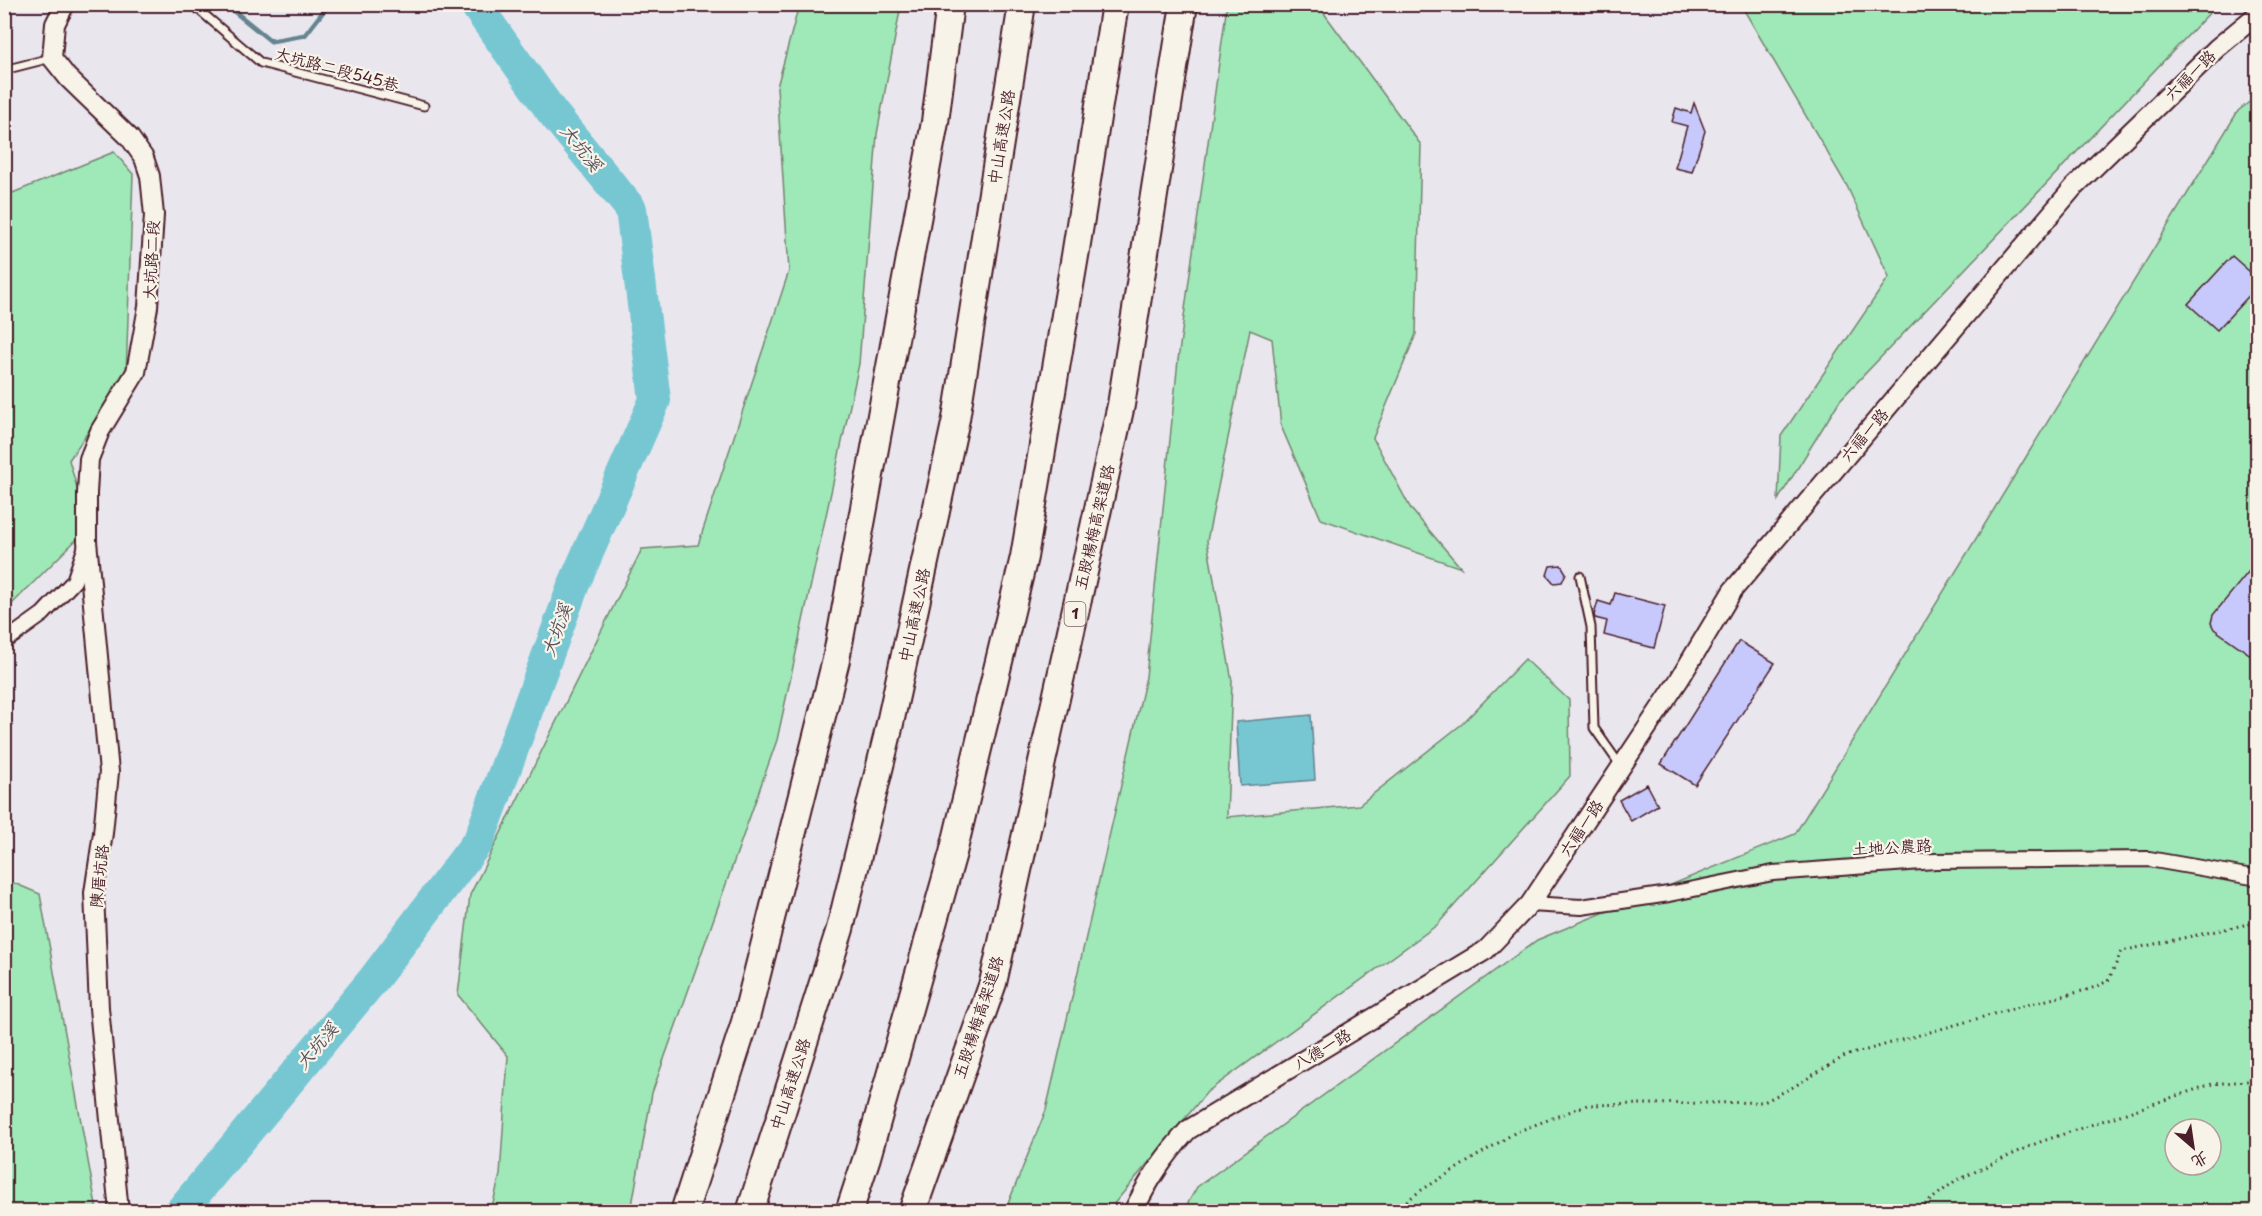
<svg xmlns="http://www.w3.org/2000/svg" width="2262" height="1216" font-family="'Playpen Sans','LXGW WenKai TC',sans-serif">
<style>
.green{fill:#9fe8b7;stroke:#748471;stroke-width:1.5;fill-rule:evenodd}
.water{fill:#77c7d2;stroke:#65848f;stroke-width:1.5}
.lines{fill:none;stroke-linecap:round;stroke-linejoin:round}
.stream{stroke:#65848f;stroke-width:5}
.river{stroke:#77c7d2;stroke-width:32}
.building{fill:#c7c9fc;stroke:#4a1f2b;stroke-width:1.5}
.service-casing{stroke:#4a1f2b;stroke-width:11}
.minor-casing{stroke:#4a1f2b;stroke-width:18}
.tertiary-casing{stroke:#4a1f2b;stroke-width:22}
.motorway-casing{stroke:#4a1f2b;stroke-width:30}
.path{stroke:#4a1f2b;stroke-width:3;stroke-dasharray:1.5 4.5;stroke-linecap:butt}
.service{stroke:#f7f3e8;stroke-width:7}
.minor{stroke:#f7f3e8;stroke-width:14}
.tertiary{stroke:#f7f3e8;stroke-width:18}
.motorway{stroke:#f7f3e8;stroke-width:26}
.labels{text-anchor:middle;stroke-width:4.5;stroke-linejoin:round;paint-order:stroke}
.shield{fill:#f7f3e8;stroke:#7e5f64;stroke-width:1.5}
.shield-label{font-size:15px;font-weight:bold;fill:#4a1f2b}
.street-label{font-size:16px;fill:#4a1f2b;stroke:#f7f3e8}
.water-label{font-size:18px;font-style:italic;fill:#58515d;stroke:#f7f3e8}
</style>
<rect width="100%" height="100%" fill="#e9e6ee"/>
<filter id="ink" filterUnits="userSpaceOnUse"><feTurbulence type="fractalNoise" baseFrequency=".0167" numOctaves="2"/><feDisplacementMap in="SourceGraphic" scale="12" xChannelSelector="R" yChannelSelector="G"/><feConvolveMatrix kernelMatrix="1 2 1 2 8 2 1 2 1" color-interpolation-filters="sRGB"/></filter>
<g filter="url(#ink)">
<path class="green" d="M799 5H901L877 134 859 364 777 740 652 1093 631 1211H491L500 1175 508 1056 458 995 470 895 642 549 698 545 789 271 777 87Z
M1227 5H1318L1421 145 1416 334 1373 438 1411 509 1461 568 1321 519 1281 426 1272 339 1250 330 1207 541 1232 681 1227 817 1359 805 1462 724 1525 659 1569 700 1570 776 1437 925 1207 1092 1108 1211H1005L1046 1110 1146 677 1178 360Z
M1741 5H2217L1840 400 1778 500 1781 436 1889 277 1847 186Z
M2257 96V1211L1183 1212 1197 1187 1537 940 1795 834 2238 111ZM2175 1129H2211V1165H2175Z
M114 152 133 174 126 376 69 460 84 512 83 533 5 611V196Z
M9 881 40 894 97 1211H8L5 1200 4 882Z"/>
<path class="water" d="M1311 715 1315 780 1240 786 1236 722Z"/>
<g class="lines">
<path class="stream" d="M225 4 271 41 305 35 329 4"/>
<path class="river" d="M180 1212 373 980 479 840 574 584 655 400 631 209 552 112 475 4"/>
</g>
<path class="building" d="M1694 103 1705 131 1692 172 1675 168 1687 126 1672 122 1676 108 1691 113Z
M2232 256 2258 279V286L2217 330 2188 304Z
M2258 560V660L2214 629 2211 623 2213 615Z
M1561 565 1566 573 1562 582 1554 583 1547 575 1550 566Z
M1615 593 1665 606 1654 648 1604 635 1607 621 1595 618 1594 615 1598 601 1611 605Z
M1739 641 1775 663 1695 785 1661 764Z
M1647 784 1658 805 1631 821 1619 800Z"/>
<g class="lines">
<defs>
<path id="service" d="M192 4 261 63 424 106
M4 70 51 58
M1580 576 1591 627 1594 728 1620 765"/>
<path id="minor" d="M4 642 43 614 74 581 86 546
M1530 904 1581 907 1669 894 1773 873 1935 861 2149 859 2258 878"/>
<path id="tertiary" d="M65 4 55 24 52 58 68 78 130 138 144 158 150 176 154 215 148 307 136 372 100 431 89 459 87 493V541L109 772 103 833 94 893 99 1008 119 1212
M1133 1212C1149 1179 1164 1157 1188 1130L1486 950 1530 904 1679 680 1733 590 2073 188 2217 48 2258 14"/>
<path id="motorway" d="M684 1212 745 1022 836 660 935 122 950 4
M750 1212 840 929 887 737 956 419 1022 4
M849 1212 867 1157 953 853 1024 557 1075 256 1115 4
M912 1212 993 983 1121 405 1184 4"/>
</defs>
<use href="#service" class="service-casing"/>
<use href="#minor" class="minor-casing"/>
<use href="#tertiary" class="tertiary-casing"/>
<use href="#motorway" class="motorway-casing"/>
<path class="path" d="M1392 1212 1420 1191 1516 1132 1587 1105 1764 1102 1793 1087 1845 1056 2008 1010 2090 989 2108 981 2122 951 2258 922
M1915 1212 1955 1181 2037 1143 2212 1084 2258 1080"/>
<use href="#service" class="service"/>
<use href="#minor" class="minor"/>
<use href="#tertiary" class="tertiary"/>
<use href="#motorway" class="motorway"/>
</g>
</g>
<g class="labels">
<rect class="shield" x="1064.5" y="602" width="21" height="24" rx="4.5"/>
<g class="shield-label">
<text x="1075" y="619">1</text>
</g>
<g class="street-label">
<text transform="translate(337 69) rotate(15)" y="6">大坑路二段545巷</text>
<text transform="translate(2190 75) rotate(-45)" y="6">六福一路</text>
<text transform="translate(1001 137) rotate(-81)" y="6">中山高速公路</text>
<text transform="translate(151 260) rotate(-87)" y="6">大坑路二段</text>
<text transform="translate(1864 435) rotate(-50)" y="6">六福一路</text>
<text transform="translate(1094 527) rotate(-77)" y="6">五股楊梅高架道路</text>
<text transform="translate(914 615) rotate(-78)" y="6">中山高速公路</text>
<text transform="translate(1581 828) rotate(-56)" y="6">六福一路</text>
<text transform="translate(1892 847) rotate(-3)" y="6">土地公農路</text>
<text transform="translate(99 876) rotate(-84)" y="6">陳厝坑路</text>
<text transform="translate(978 1017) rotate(-72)" y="6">五股楊梅高架道路</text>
<text transform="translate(1322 1049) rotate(-31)" y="6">八德一路</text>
<text transform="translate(790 1084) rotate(-72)" y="6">中山高速公路</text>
</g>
<g class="water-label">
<text transform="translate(581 148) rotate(51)" y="6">大坑溪</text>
<text transform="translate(557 630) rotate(-70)" y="6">大坑溪</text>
<text transform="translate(317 1046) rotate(-50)" y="6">大坑溪</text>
</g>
</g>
<rect width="2262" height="1216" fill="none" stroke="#f7f3e8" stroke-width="24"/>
<rect x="12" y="12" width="2238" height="1192" fill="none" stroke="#4a1f2b" stroke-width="2" filter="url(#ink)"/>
<g transform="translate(2193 1147) rotate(151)"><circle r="28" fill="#f7f3e8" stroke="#b29e9c" stroke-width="1.5"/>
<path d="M0-4.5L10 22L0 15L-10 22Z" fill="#4a1f2b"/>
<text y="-9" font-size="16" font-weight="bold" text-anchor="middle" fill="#4a1f2b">北</text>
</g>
</svg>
